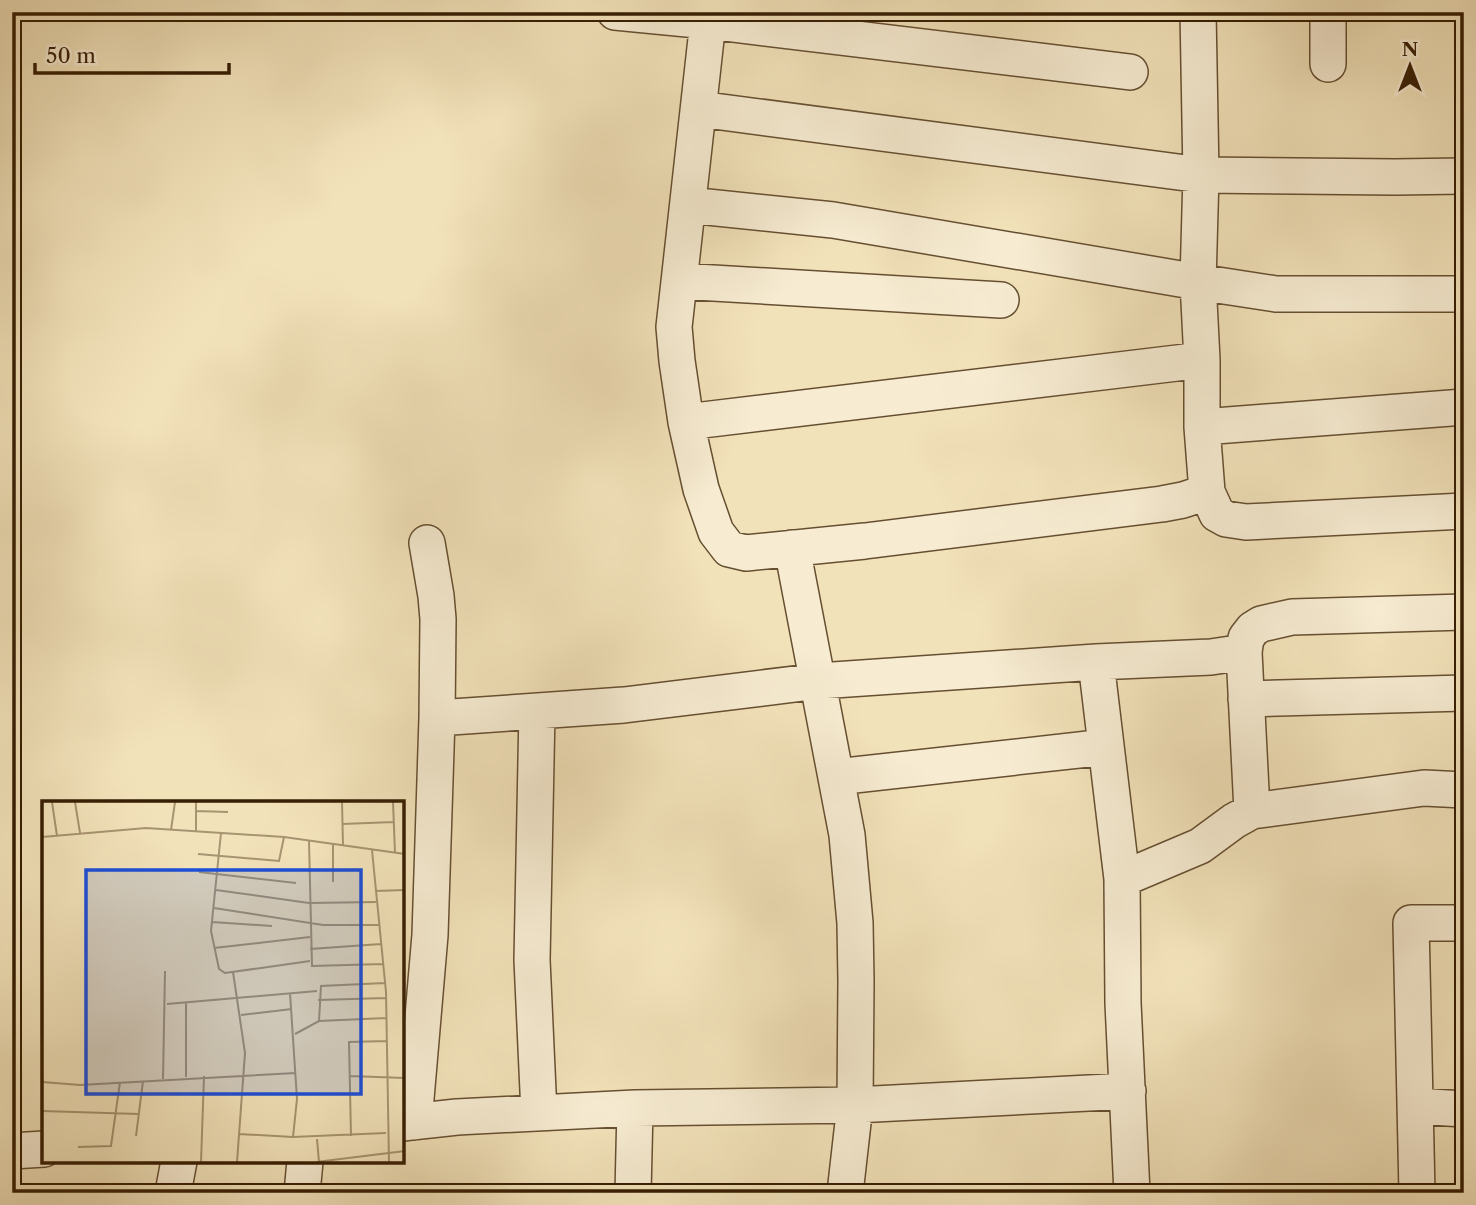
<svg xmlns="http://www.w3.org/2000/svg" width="1476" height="1205" font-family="'Libre Caslon Text',serif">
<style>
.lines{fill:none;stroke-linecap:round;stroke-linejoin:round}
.minor-casing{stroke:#664f31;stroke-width:38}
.minor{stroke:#f7ecd2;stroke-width:35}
.inset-road{fill:none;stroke:#a79471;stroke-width:2}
.view{fill:#1d4ed8;fill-opacity:0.15;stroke:#1d4ed8;stroke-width:3.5}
.inset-edge{fill:none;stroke:#371e03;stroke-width:3.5}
</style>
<rect width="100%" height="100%" fill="#f2e2ba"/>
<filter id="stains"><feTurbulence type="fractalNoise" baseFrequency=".00286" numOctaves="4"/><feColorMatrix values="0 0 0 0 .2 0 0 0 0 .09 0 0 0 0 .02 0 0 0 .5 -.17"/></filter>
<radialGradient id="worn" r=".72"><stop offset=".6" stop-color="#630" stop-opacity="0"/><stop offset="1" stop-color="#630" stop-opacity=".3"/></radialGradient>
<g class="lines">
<defs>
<path id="minor" d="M615 12 708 21 1130 72
M709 12 674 327 677 361 686 422 701 489 716 532 729 549 746 553 865 541 1162 504 1183 500 1207 492
M1198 12 1201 175 1198 282 1202 360V427L1207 492 1217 514 1226 519 1246 522 1464 511
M1328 12V64
M699 109 1201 175 1395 177 1464 176
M688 205 833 220 1198 282 1276 294H1464
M679 281 1001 300
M686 422 1202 360
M1202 427 1464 407
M792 548 847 835 855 923 856 981 855 1105 845 1193
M1096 662 1122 879 1123 1003 1132 1193
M1246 699 1464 693
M537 711 532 960 539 1113
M437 718 624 705 819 681 1096 662 1211 657 1244 652
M836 777 1106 747
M1252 811 1244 652 1246 638 1253 629 1261 624 1292 617 1464 612
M1122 879 1200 846 1234 821 1252 811 1424 788 1464 790
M1415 1106 1464 1109
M414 1122 430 935 437 718 438 619 436 596 427 543
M402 1123 457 1117 635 1108 855 1105 1128 1091
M12 1151 44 1149
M173 1193 179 1161
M302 1193 305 1161
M633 1193 635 1108
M1417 1193 1411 923H1464"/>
</defs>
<use href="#minor" class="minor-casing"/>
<use href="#minor" class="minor"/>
</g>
<g transform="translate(42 801)">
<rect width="362" height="362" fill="#f2e2ba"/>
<path class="inset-road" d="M10 1 15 35M33 1 38 32M300 1 301 44M351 1 353 52M154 10 186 11M300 23 352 21M129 29 133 1M154 30V1M179 32 169 130 177 168 183 172 268 160M0 36 104 27 242 36 363 53M267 40 270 165 341 163M291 43V81M330 49 344 191 347 361M156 53 237 60 242 36M157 71 254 82M174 89 267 102 334 101M333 90 363 89M172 107 281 124H337M170 121 230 125M172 147 268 136M268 148 339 143M191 171 203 252 195 361M248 192 255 298 251 336 344 332M276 199 344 197M144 201V276M125 203 275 190M199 214 250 208M277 220 279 185 343 182M253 233 277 220 344 217M307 275 363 277M121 278 123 170M0 281 38 284 254 272M0 310 97 313M197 333 251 336M94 335 101 280M309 335 307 241 344 240M275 338 277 361M36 346 69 345 78 281M159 361 162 275M274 361 363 350"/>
<path class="view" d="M44 69H319V293H44Z"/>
<rect width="362" height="362" class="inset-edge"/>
</g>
<rect width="1476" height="1205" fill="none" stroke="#f2e2ba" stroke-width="42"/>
<rect x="14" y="14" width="1448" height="1177" fill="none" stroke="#371e03" stroke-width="3.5"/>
<rect x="21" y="21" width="1434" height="1163" fill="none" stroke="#371e03" stroke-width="2"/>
<g transform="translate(1410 66)" stroke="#f7ecd2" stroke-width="5" paint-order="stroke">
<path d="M0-5L12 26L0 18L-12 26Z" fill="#371e03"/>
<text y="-10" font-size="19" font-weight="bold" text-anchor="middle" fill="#371e03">N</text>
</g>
<path d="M35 63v10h194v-10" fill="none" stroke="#371e03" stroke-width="3.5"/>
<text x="46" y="63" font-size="21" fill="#371e03" stroke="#f7ecd2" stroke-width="5" paint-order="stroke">50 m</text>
<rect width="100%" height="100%" filter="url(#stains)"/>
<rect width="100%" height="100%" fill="url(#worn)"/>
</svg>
